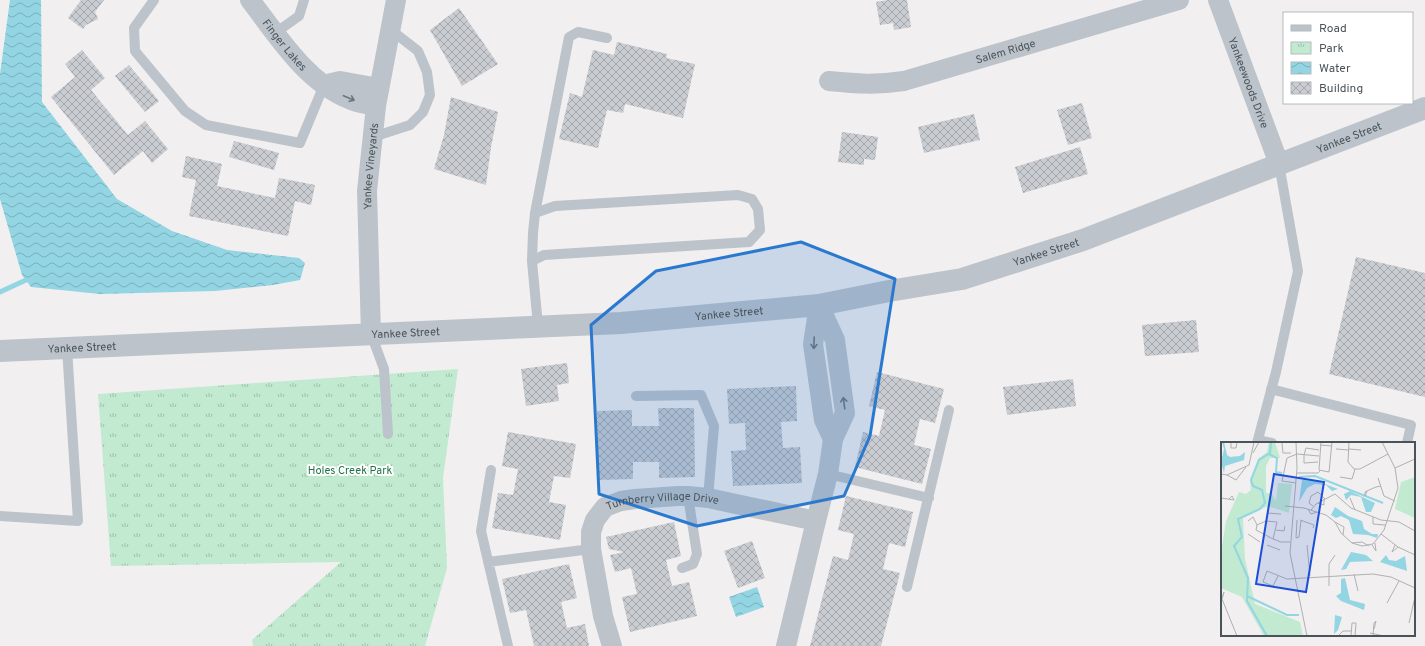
<svg xmlns="http://www.w3.org/2000/svg" width="1425" height="646" font-family="Overpass,sans-serif">
<style>
.park{fill:url(#park-tufts)}
.water{fill:url(#water-waves)}
.lines{fill:none;stroke-linecap:round;stroke-linejoin:round}
.stream{stroke:#93d5e3;stroke-width:5}
.building{fill:url(#building-cross-hatch)}
.service{stroke:#bcc3ca;stroke-width:10}
.minor{stroke:#bcc3ca;stroke-width:20}
.tertiary{stroke:#bcc3ca;stroke-width:22}
.oneway{stroke:#6c757c}
.marked{fill:#2b79cf;fill-opacity:0.2;stroke:#2b79cf;stroke-width:3;stroke-linejoin:round}
.labels{text-anchor:middle;stroke-width:4;stroke-linejoin:round;paint-order:stroke}
.street-label{font-size:11px;fill:#49535a;stroke:#fff}
.park-label{font-size:11px;fill:#207547;stroke:#fff}
.inset-river{fill:none;stroke:#93d5e3;stroke-width:2}
.inset-road{fill:none;stroke:#aeb1b3;stroke-width:1}
.view{fill:#1d4ed8;fill-opacity:0.15;stroke:#1d4ed8;stroke-width:2}
.inset-edge{fill:none;stroke:#49535a;stroke-width:2}
</style>
<defs>
<pattern id="park-tufts" width="24" height="20" patternUnits="userSpaceOnUse"><rect width="24" height="20" fill="#c1ead0"/><path d="M3 7l-1-3M5 7V3M7 7l1-3M15 17l-1-3M17 17v-4M19 17l1-3" fill="none" stroke="#9fc0ac"/></pattern>
<pattern id="water-waves" width="16" height="10" patternUnits="userSpaceOnUse"><rect width="16" height="10" fill="#93d5e3"/><path d="M0 5q4-4 8 0t8 0" fill="none" stroke="#7aafbb"/></pattern>
<pattern id="building-cross-hatch" width="8" height="8" patternUnits="userSpaceOnUse"><rect width="8" height="8" fill="#c9ccd1"/><path d="M0 0l8 8M0 8l8-8" fill="none" stroke="#a5a8ad"/></pattern>
</defs>
<rect width="100%" height="100%" fill="#f1efef"/>
<path class="park" d="M 458,369 L 443,478 L 447,568 L 425,646 L 253,646 L 252,640 L 341,562 L 111,566 L 98,394 Z"/>
<path class="water" d="M 10,0 L 41,0 L 42,102 L 117,199 L 172,231 L 227,250 L 299,258 L 305,263 L 300,280 L 273,285 L 215,291 L 100,294 L 31,287 L 22,275 L 0,199 L 0,74 Z
M 757,587 L 764,607 L 736,617 L 729,597 Z"/>
<g class="lines">
<path class="stream" d="M 0,292 L 26,280"/>
</g>
<path class="building" d="M 81,0 L 104,0 L 95,12 L 98,19 L 86,25 L 83,29 L 68,18 Z
M 888,0 L 907,0 L 911,27 L 894,30 L 893,23 L 880,25 L 876,2 Z
M 459,8 L 498,64 L 462,86 L 430,30 Z
M 617,42 L 667,54 L 666,58 L 695,64 L 683,118 L 625,104 L 623,113 L 607,110 L 598,148 L 559,139 L 570,93 L 582,97 L 593,50 L 614,55 Z
M 82,50 L 105,78 L 91,90 L 128,135 L 145,121 L 168,149 L 152,163 L 143,151 L 114,175 L 51,97 L 75,77 L 65,64 Z
M 129,65 L 159,101 L 145,112 L 115,76 Z
M 451,97 L 498,112 L 491,147 L 486,185 L 434,169 L 444,135 Z
M 1082,103 L 1092,138 L 1068,145 L 1057,110 Z
M 974,114 L 980,140 L 924,153 L 918,127 Z
M 842,132 L 878,137 L 875,160 L 864,159 L 864,165 L 838,162 Z
M 234,141 L 279,153 L 274,170 L 229,157 Z
M 1080,147 L 1088,174 L 1023,193 L 1015,167 Z
M 186,156 L 222,164 L 217,186 L 275,198 L 279,178 L 315,185 L 311,205 L 295,201 L 288,236 L 189,216 L 196,180 L 182,177 Z
M 1356,257 L 1425,273 L 1425,397 L 1329,374 Z
M 1196,320 L 1199,352 L 1145,356 L 1142,325 Z
M 567,363 L 569,383 L 557,385 L 559,401 L 526,406 L 521,369 Z
M 877,372 L 944,389 L 935,423 L 920,419 L 914,445 L 931,449 L 922,484 L 855,467 L 863,432 L 879,436 L 885,410 L 869,406 Z
M 1073,379 L 1076,406 L 1007,415 L 1003,387 Z
M 796,386 L 797,421 L 781,422 L 783,448 L 800,447 L 802,483 L 733,486 L 731,451 L 746,450 L 745,423 L 729,424 L 727,389 Z
M 658,408 L 694,408 L 695,477 L 659,478 L 659,462 L 633,462 L 633,479 L 598,480 L 597,411 L 632,410 L 632,426 L 659,426 Z
M 508,432 L 576,444 L 570,478 L 554,476 L 549,502 L 566,505 L 560,540 L 492,528 L 498,493 L 513,495 L 518,469 L 502,466 Z
M 846,496 L 913,512 L 905,547 L 889,543 L 883,569 L 900,573 L 881,646 L 810,646 L 833,556 L 848,560 L 854,534 L 838,530 Z
M 674,522 L 681,556 L 666,560 L 672,586 L 689,582 L 697,616 L 630,632 L 622,597 L 637,594 L 631,568 L 615,572 L 610,555 L 624,552 L 609,549 L 606,537 Z
M 752,541 L 765,578 L 738,588 L 724,551 Z
M 569,564 L 577,598 L 561,602 L 567,628 L 585,624 L 589,646 L 534,646 L 526,610 L 510,613 L 502,579 Z"/>
<g class="lines">
<path class="service" d="M 154,0 L 134,28 L 135,51 L 185,111 L 206,125 L 300,143 L 324,85
M 275,33 L 299,16 L 304,0
M 373,137 L 410,125 L 423,112 L 430,95 L 427,72 L 418,51 L 391,30
M 532,261 L 544,255 L 749,242 L 760,230 L 758,209 L 752,199 L 738,195 L 555,206 L 535,213
M 538,326 L 532,261 L 533,233 L 535,213 L 569,37 L 578,32 L 607,38
M 371,334 L 384,369 L 388,434
M 1271,389 L 1411,425 L 1407,443
M 636,396 L 701,395 L 714,426 L 708,498
M 1258,440 L 1272,443
M 1257,443 L 1276,372 L 1298,271 L 1279,164
M 491,470 L 481,531 L 508,646
M 828,474 L 929,498
M 0,516 L 78,521 L 67,348
M 488,562 L 591,549
M 682,568 L 693,564 L 697,554 L 688,496
M 907,587 L 949,410"/>
<g class="minor">
<path id="s1" d="M 250,0 C 277,35 306,82 349,99 C 357,103 367,104 376,106"/>
<path id="s2" d="M 1218,0 L 1279,164"/>
<path id="s3" d="M 829,81 C 858,84 876,85 904,81 L 1179,0"/>
<path d="M 324,85 L 340,81 L 379,88"/>
<path d="M 819,305 L 813,344 L 824,420 L 833,439"/>
<path id="s4" d="M 371,334 L 367,191 L 376,106 L 396,0"/>
<path d="M 816,521 L 828,474 L 833,439 L 845,413 L 835,340 L 819,305"/>
<path id="s5" d="M 612,646 L 603,616 L 591,549 L 591,532 L 595,520 L 605,507 L 621,501 L 635,499 L 678,496 L 688,496 L 708,498 L 816,521 L 786,646"/>
</g>
<path class="tertiary" id="s6" d="M 0,351 L 621,323 L 819,305 L 889,291 L 962,279 L 1083,240 L 1425,108"/>
</g>
<defs><path id="oneway-shaft" d="M-6 0H5M1.5-3L5.5 0L1.5 3" fill="none" stroke-width="1.6" stroke-linecap="round" stroke-linejoin="round"/></defs>
<g class="oneway">
<use href="#oneway-shaft" transform="translate(349 98) rotate(23)"/>
<use href="#oneway-shaft" transform="translate(814 343) rotate(92)"/>
<use href="#oneway-shaft" transform="translate(844 403) rotate(-98)"/>
</g>
<path class="marked" d="M 801,242 L 895,279 L 870,436 L 844,496 L 697,526 L 599,494 L 591,325 L 656,271 Z"/>
<g class="labels">
<g class="street-label">
<text dy="4" stroke="none"><textPath href="#s1" startOffset="57">Finger Lakes</textPath></text>
<text dy="4" stroke="none"><textPath href="#s3" startOffset="181">Salem Ridge</textPath></text>
<text dy="4" stroke="none"><textPath href="#s2" startOffset="88">Yankeewoods Drive</textPath></text>
<text dy="4" stroke="none"><textPath href="#s6" startOffset="1378">Yankee Street</textPath></text>
<text dy="4" stroke="none"><textPath href="#s4" startOffset="168">Yankee Vineyards</textPath></text>
<text dy="4" stroke="none"><textPath href="#s6" startOffset="1054">Yankee Street</textPath></text>
<text dy="4" stroke="none"><textPath href="#s6" startOffset="730">Yankee Street</textPath></text>
<text dy="4" stroke="none"><textPath href="#s6" startOffset="406">Yankee Street</textPath></text>
<text dy="4" stroke="none"><textPath href="#s6" startOffset="82">Yankee Street</textPath></text>
<text dy="4" stroke="none"><textPath href="#s5" startOffset="204">Turnberry Village Drive</textPath></text>
</g>
<g class="park-label">
<text x="350" y="474">Holes Creek Park</text>
</g>
</g>
<g transform="translate(1221 442)">
<rect width="194" height="194" fill="#f1efef"/>
<path d="M 48,0 L 54,0 L 59,16 L 49,16 L 45,24 L 45,51 L 50,51 L 55,59 L 57,41 L 71,42 L 68,71 L 47,64 L 22,76 L 24,117 L 34,162 L 79,180 L 82,194 L 43,194 L 21,155 L 0,146 L 0,111 L 5,79 L 18,50 L 25,52 L 30,48 L 29,39 L 37,17 L 46,10 ZM 194,35 L 194,76 L 174,67 L 180,40 Z" fill="#c1ead0"/>
<path d="M 1,0 L 3,0 L 6,13 L 9,15 L 19,14 L 24,10 L 23,18 L 4,24 L 3,31 L 0,20 L 3,7 ZM 81,38 L 96,39 L 117,47 L 111,49 L 105,43 L 94,42 L 86,46 L 78,60 ZM 129,49 L 154,61 L 150,70 L 145,70 L 140,55 L 130,53 L 125,58 L 123,52 ZM 114,65 L 127,74 L 141,79 L 143,87 L 151,92 L 157,92 L 156,96 L 147,93 L 132,92 L 128,78 L 120,74 L 115,76 L 110,73 ZM 130,110 L 145,113 L 152,119 L 129,120 L 125,127 L 120,128 ZM 165,113 L 168,118 L 175,119 L 184,114 L 186,129 L 159,120 ZM 124,136 L 129,158 L 144,162 L 143,168 L 120,159 L 115,154 L 120,151 L 120,137 ZM 114,173 L 121,175 L 117,188 L 113,192 Z" fill="#93d5e3"/>
<path class="inset-river" d="M 48,12 L 56,16 L 55,30 L 61,31M 78,35 L 94,34 L 162,61M 26,154 L 66,173 L 78,173M 46,194 L 26,159 L 27,136 L 13,104 L 21,95 L 17,77 L 39,67 L 44,61 L 41,48 L 32,44 L 30,38 L 38,18 L 49,11 L 50,0"/>
<path class="inset-road" d="M 10,0 L 10,6 L 15,6 L 16,0M 75,0 L 76,26 L 69,111 L 86,194M 100,0 L 98,28 L 108,30 L 111,0M 128,0 L 127,20 L 133,27 L 139,27 L 167,12M 61,1 L 62,11 L 70,11M 99,3 L 111,4M 115,7 L 128,8M 128,7 L 140,8M 32,11 L 38,0M 97,20 L 83,21 L 83,13 L 85,6 L 98,8M 174,26 L 194,17M 76,31 L 97,31 L 99,29M 0,32 L 6,33 L 28,23 L 33,0M 6,33 L 15,38 L 25,25M 119,35 L 131,37 L 134,27M 157,36 L 163,54 L 174,59M 75,41 L 61,39 L 66,16 L 76,12 L 98,14M 146,49 L 144,54 L 144,50 L 148,48 L 155,45 L 160,44M 0,56 L 13,58 L 11,54 L 8,57M 129,56 L 134,68M 97,61 L 103,63 L 103,57M 64,64 L 83,66 L 105,73 L 114,80 L 120,91 L 131,101 L 141,104 L 152,102 L 163,88 L 177,46 L 174,26 L 161,0M 92,64 L 88,61 L 90,54 L 97,50 L 104,57M 87,67 L 90,72 L 96,70M 90,68 L 95,62 L 114,52 L 130,66 L 160,78 L 178,80 L 194,89M 46,71 L 60,72M 152,75 L 152,82 L 164,83M 76,78 L 75,96 L 78,95 L 80,79M 79,78 L 93,83 L 92,86M 27,79 L 32,75 L 36,83M 45,79 L 56,80 L 52,97 L 35,88 L 36,83 ZM 114,80 L 123,85 L 122,93M 55,88 L 63,89 L 64,84M 27,92 L 39,100M 160,92 L 177,105 L 194,113M 52,97 L 60,100 L 69,100M 131,101 L 141,100 L 148,104M 46,103 L 59,108M 86,103 L 89,134M 151,103 L 155,109 L 154,101M 174,103 L 171,110 L 177,105M 133,132 L 137,149M 57,134 L 52,144 L 42,140 L 46,129 L 66,137 L 152,132 L 170,135 L 194,146M 108,144 L 108,122 L 114,113M 1,156 L 3,150 L 1,157 L 16,194M 166,161 L 178,139M 188,181 L 194,155M 149,191 L 163,194M 117,194 L 122,189 L 130,189M 130,194 L 131,181 L 135,181 L 134,194M 152,194 L 153,181 L 155,179 L 153,187"/>
<path class="view" d="M 53,32 L 103,40 L 85,150 L 35,142 Z"/>
<rect width="194" height="194" class="inset-edge"/>
</g>
<rect x="1283" y="12" width="130" height="92" fill="#ffffff" stroke="#b6babd"/>
<rect x="1291" y="25" width="20" height="6" fill="#bcc3ca" stroke="#b6babd"/>
<text x="1319" y="32" font-size="12" fill="#49535a">Road</text>
<rect x="1291" y="42" width="20" height="12" fill="url(#park-tufts)" stroke="#b6babd"/>
<text x="1319" y="52" font-size="12" fill="#49535a">Park</text>
<rect x="1291" y="62" width="20" height="12" fill="url(#water-waves)" stroke="#b6babd"/>
<text x="1319" y="72" font-size="12" fill="#49535a">Water</text>
<rect x="1291" y="82" width="20" height="12" fill="url(#building-cross-hatch)" stroke="#b6babd"/>
<text x="1319" y="92" font-size="12" fill="#49535a">Building</text>
</svg>
